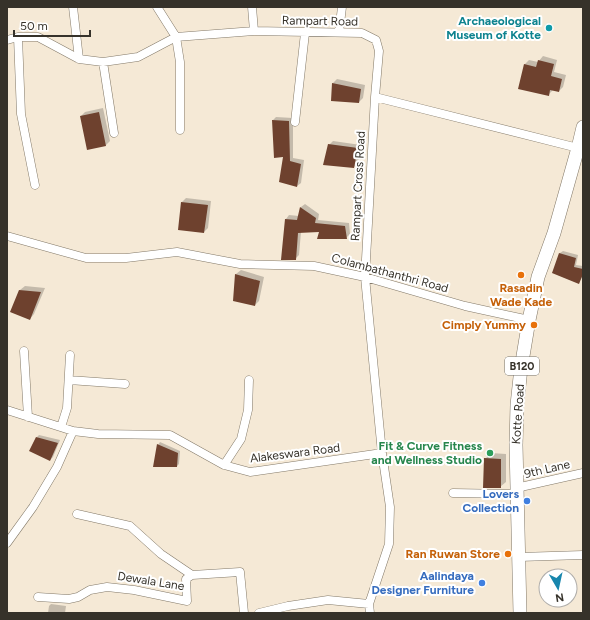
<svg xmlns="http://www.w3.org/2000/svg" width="590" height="620" font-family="Figtree,sans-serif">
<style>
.shadow{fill:#0003}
.building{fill:#6e412e}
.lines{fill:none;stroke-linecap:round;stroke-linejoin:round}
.minor-casing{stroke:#837968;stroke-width:9}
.primary-casing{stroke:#837968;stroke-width:14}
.minor{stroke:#fff;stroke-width:8}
.primary{stroke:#fff;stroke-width:13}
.culture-dot{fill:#0f9aa8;stroke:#fff;stroke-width:1.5}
.food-dot{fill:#e8710a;stroke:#fff;stroke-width:1.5}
.leisure-dot{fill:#2e9e5b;stroke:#fff;stroke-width:1.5}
.shop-dot{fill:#3f7fe0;stroke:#fff;stroke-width:1.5}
.labels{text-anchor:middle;stroke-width:4;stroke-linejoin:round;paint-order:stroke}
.shield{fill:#fff;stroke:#72706a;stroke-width:1}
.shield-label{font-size:11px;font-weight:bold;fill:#36322a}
.street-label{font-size:12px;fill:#36322a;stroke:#fff}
.culture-label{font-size:12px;font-weight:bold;fill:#0d838f;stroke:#fff;text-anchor:end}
.food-label{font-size:12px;font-weight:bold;fill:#c56008;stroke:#fff;text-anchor:end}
.leisure-label{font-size:12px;font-weight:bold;fill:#27864d;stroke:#fff;text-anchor:end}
.shop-label{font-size:12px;font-weight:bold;fill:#366cbe;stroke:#fff;text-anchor:end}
</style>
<rect width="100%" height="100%" fill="#f5e9d6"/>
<path class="shadow" d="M 543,56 L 557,60 L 554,72 L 566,75 L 563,87 L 559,91 L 553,90 L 548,95 L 519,88 L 525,64 L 529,60 L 538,62 Z
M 337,79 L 365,85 L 363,98 L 359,102 L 332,100 L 333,83 Z
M 103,108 L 110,141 L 105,146 L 81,116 L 85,112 Z
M 276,117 L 293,118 L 293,158 L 304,160 L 301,183 L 297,186 L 284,156 L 273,120 Z
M 333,141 L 361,145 L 358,163 L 354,167 L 329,145 Z
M 186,198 L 211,201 L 208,228 L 204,232 L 182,202 Z
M 305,204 L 319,214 L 318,220 L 349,223 L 350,234 L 346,238 L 320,231 L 301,232 L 299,255 L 295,259 L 286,219 L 289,215 L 299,216 L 301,207 Z
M 563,251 L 578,255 L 576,265 L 583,266 L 583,276 L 578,283 L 553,273 L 560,253 Z
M 241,270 L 264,277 L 259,301 L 255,305 L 234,300 L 236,274 Z
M 25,286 L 45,288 L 34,314 L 30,319 L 20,290 Z
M 39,435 L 60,440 L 53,457 L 50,460 L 37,437 Z
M 160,442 L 180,451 L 179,464 L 177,466 L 158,445 Z
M 491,453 L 506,454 L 506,482 L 500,487 L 485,459 Z
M 51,604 L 66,606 L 65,613 L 48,613 L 49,606 Z"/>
<path class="building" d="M 538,60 L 554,64 L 551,76 L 562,79 L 559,92 L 550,90 L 549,96 L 518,89 L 524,64 L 536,67 Z
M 332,83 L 361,89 L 359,103 L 331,101 Z
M 99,112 L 106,146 L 87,150 L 80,116 Z
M 272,120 L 289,121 L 290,161 L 301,164 L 297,187 L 279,182 L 283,157 L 274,158 Z
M 328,144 L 358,148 L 354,168 L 323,165 Z
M 181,202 L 208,205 L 204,233 L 178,230 Z
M 300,207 L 316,218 L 315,223 L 345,226 L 347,239 L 317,239 L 319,232 L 298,233 L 296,260 L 281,260 L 285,219 L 297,220 Z
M 559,253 L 576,258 L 574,267 L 583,269 L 583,274 L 579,284 L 552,273 Z
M 235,274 L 260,281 L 255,306 L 233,301 Z
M 19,290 L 41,292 L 30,320 L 10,312 Z
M 36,437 L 58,443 L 50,461 L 29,451 Z
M 157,444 L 178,453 L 177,467 L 153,467 Z
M 484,458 L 501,459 L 501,488 L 483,488 Z"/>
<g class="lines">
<defs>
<path id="minor" d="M 73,7 L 79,59
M 157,7 L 176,37 L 180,62 L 180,130
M 252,7 L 254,31
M 339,32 L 342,7
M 18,37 L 21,114 L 35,185
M 7,40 L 18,37 L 38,37 L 79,59 L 103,62 L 138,57 L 176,37 L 254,31 L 362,33 L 376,40 L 379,51 L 375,97 L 578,148
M 103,62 L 114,133
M 295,122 L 305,33
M 7,236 L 86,258 L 126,258 L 177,252 L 240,264 L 314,266 L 365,277 L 465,306 L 529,320
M 24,351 L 28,417
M 69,380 L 125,384
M 7,410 L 73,431 L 98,434 L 170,435 L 224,465 L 250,472 L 382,453
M 61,427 L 67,408 L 70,355
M 224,465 L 241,439 L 248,410 L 249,380
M 516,488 L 583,473
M 453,493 L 516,494
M 77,514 L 130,526 L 161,554 L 192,575 L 240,572 L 244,613
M 7,543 L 33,507 L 57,467 L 73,431
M 519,557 L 583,555
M 38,597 L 69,599 L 78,597 L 90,590 L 107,587 L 134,590 L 187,601 L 186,579 L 192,575
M 259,613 L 288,606 L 328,600 L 369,604
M 370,613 L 369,604 L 389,544 L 390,507 L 382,453 L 365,277 L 375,97"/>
<path id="primary" d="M 520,613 L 516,445 L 517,405 L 521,368 L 529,320 L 538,277 L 554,233 L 578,148 L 583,127"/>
</defs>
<use href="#minor" class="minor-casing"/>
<use href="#primary" class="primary-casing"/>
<use href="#minor" class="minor"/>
<use href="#primary" class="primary"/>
</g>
<circle class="culture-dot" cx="549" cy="28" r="4"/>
<g class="food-dot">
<circle cx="521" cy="275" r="4"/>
<circle cx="534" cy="325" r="4"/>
<circle cx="508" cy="554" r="4"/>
</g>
<circle class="leisure-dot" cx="490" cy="453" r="4"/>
<g class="shop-dot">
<circle cx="527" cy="501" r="4"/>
<circle cx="482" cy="583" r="4"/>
</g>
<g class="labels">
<rect class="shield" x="505" y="357" width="34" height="18" rx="3"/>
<g class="shield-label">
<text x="522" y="370">B120</text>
</g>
<g class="street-label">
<text transform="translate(320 21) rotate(1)" y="4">Rampart Road</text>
<text transform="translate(358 186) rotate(-87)" y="4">Rampart Cross Road</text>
<text transform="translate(390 273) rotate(15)" y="4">Colambathanthri Road</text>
<text transform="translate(518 414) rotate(-86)" y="4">Kotte Road</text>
<text transform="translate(295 453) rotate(-7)" y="4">Alakeswara Road</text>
<text transform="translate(547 469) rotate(-13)" y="4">9th Lane</text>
<text transform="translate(151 581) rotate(9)" y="4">Dewala Lane</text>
</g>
<g class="culture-label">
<text x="541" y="25">Archaeological<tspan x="541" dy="14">Museum of Kotte</tspan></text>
</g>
<g class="food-label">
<text x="521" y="292" text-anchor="middle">Rasadin<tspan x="521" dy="14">Wade Kade</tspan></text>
<text x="526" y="329">Cimply Yummy</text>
<text x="500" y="558">Ran Ruwan Store</text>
</g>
<g class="leisure-label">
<text x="482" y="450">Fit &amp; Curve Fitness<tspan x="482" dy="14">and Wellness Studio</tspan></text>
</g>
<g class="shop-label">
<text x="519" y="498">Lovers<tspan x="519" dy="14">Collection</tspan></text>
<text x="474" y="580">Aalindaya<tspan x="474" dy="14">Designer Furniture</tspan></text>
</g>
</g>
<rect width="590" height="620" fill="none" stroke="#36322a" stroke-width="16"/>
<g transform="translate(558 588) rotate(171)"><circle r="19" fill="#ffffff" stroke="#afadaa"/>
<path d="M0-3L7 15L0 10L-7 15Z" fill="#1786ad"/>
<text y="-6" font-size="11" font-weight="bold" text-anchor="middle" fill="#36322a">N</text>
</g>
<path d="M14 30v6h76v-6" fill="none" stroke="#36322a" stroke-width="2"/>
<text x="20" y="30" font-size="12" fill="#36322a" stroke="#ffffff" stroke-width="3" paint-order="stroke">50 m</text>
</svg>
